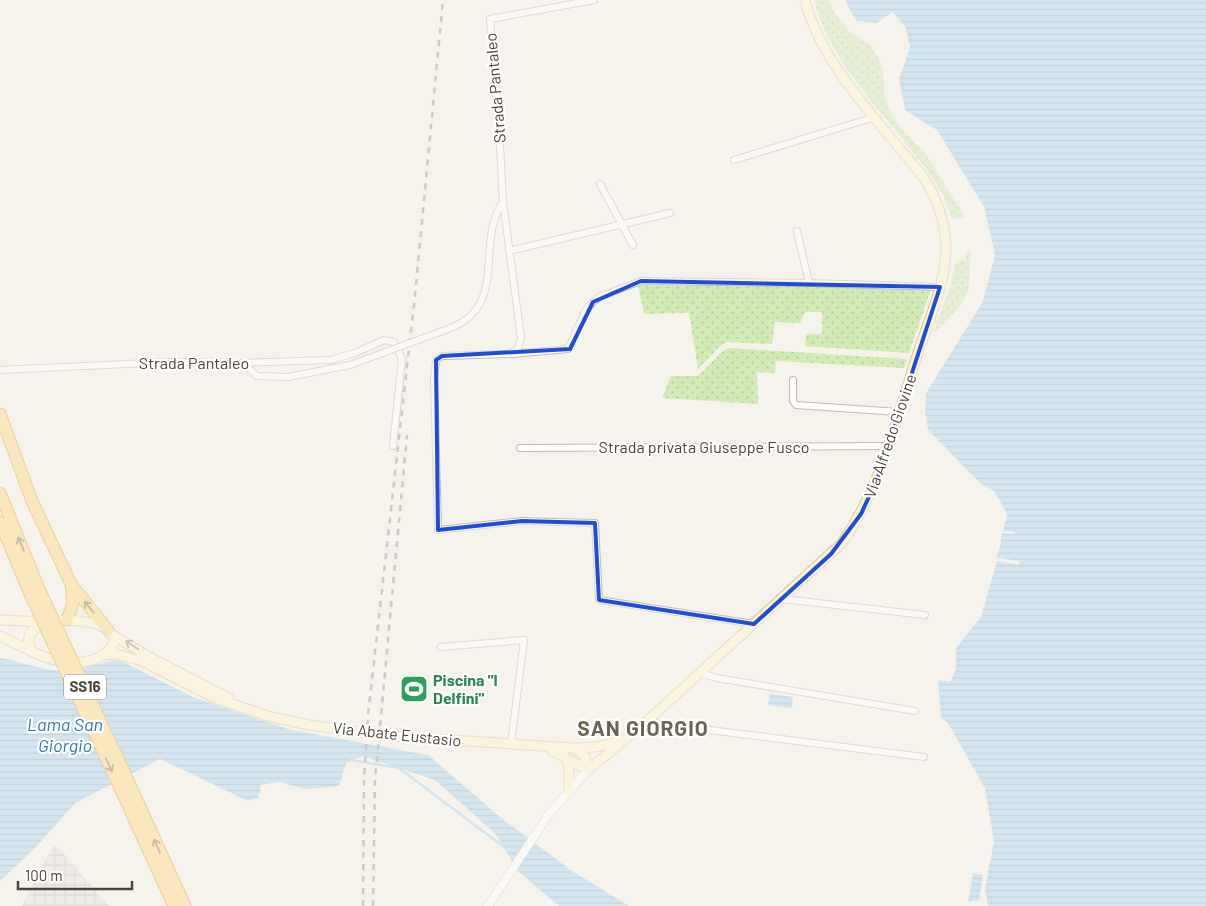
<svg xmlns="http://www.w3.org/2000/svg" width="1206" height="906" font-family="Barlow,sans-serif">
<style>
.industrial{fill:url(#industrial-grid)}
.grass{fill:url(#grass-dots)}
.water{fill:url(#water-rules)}
.pier{fill:#f6f3ec}
.lines{fill:none;stroke-linecap:round;stroke-linejoin:round}
.stream{stroke:#a9d4f2;stroke-width:2.5}
.minor-casing{stroke:#c2bbae;stroke-width:8}
.tertiary-casing{stroke:#c2bbae;stroke-width:9}
.secondary-casing{stroke:#d6c79b;stroke-width:11}
.trunk-casing{stroke:#e0a43c;stroke-width:13}
.minor{stroke:#fff;stroke-width:6}
.tertiary{stroke:#fff;stroke-width:8}
.secondary{stroke:#fff3cd;stroke-width:9}
.trunk{stroke:#ffd985;stroke-width:11}
.rail{stroke:#9a9a9a;stroke-width:2.5;stroke-dasharray:6 6;stroke-linecap:butt}
.minor-bridge-casing{stroke:#c2bbae;stroke-width:8;stroke-linecap:butt}
.trunk-bridge-casing{stroke:#e0a43c;stroke-width:13;stroke-linecap:butt}
.minor-bridge{stroke:#fff;stroke-width:6}
.trunk-bridge{stroke:#ffd985;stroke-width:11}
.oneway{stroke:#938057}
.oneway2{stroke:#9c937c}
.marked{fill:none;stroke:#1d4ed8;stroke-width:4;stroke-linejoin:round}
.labels{text-anchor:middle;stroke-width:4.5;stroke-linejoin:round;paint-order:stroke}
.shield{fill:#fff;stroke:#817c74;stroke-width:1}
.shield-label{font-size:15px;font-weight:bold;fill:#4b4439}
.street-label{font-size:16px;fill:#4b4439;stroke:#fff}
.leisure-label{font-size:16px;font-weight:bold;fill:#27864d;stroke:#fff;text-anchor:start}
.water-label{font-size:18px;font-style:italic;fill:#2e7ab2;stroke:#fff}
.district-label{font-size:21px;font-weight:bold;letter-spacing:1px;fill:#6e6250;stroke:#fff}
</style>
<defs>
<pattern id="industrial-grid" width="8" height="8" patternUnits="userSpaceOnUse" patternTransform="scale(1.25)"><rect width="8" height="8" fill="#e6e2dd"/><path d="M0 4h8M4 0v8" fill="none" stroke="#c7c3be"/></pattern>
<pattern id="grass-dots" width="8" height="8" patternUnits="userSpaceOnUse" patternTransform="scale(1.25)"><rect width="8" height="8" fill="#d2eab5"/><path d="M2 2h.1M6 6h.1" fill="none" stroke="#b6ca9c" stroke-width="1.8" stroke-linecap="round"/></pattern>
<pattern id="water-rules" width="6" height="5" patternUnits="userSpaceOnUse" patternTransform="scale(1.25)"><rect width="6" height="5" fill="#a9d4f2"/><path d="M0 2.5h6" fill="none" stroke="#8caec5"/></pattern>
</defs>
<rect width="100%" height="100%" fill="#f6f3ec"/>
<path class="industrial" d="M 57,846 L 109,906 L 22,906 L 52,848 Z"/>
<path class="grass" d="M 814,0 L 829,0 L 838,18 L 851,33 L 872,46 L 883,68 L 884,96 L 891,113 L 899,125 L 927,156 L 965,217 L 952,219 C 945,190 927,170 909,147 C 874,103 828,56 814,0 Z
M 971,250 L 969,288 L 962,303 L 936,332 L 933,331 L 949,291 L 956,261 L 966,260 L 966,251 Z
M 687,283 L 931,289 L 909,353 L 805,346 L 806,334 L 822,334 L 822,312 L 805,312 L 800,323 L 775,322 L 772,344 L 727,342 L 721,345 L 698,369 L 689,313 L 644,314 L 638,285 L 686,286 Z
M 729,348 L 905,359 L 907,360 L 904,368 L 776,361 L 775,373 L 757,372 L 758,404 L 662,398 L 671,376 L 698,376 L 723,351 Z"/>
<path class="water" d="M 845,0 L 1206,0 L 1206,906 L 988,906 L 985,888 L 994,842 L 985,788 L 948,723 L 941,717 L 938,680 L 950,682 L 956,669 L 956,648 L 981,617 L 997,561 L 1019,565 L 1020,561 L 997,558 L 1002,533 L 1015,534 L 1003,531 L 1007,514 L 994,491 L 980,483 L 928,430 L 925,413 L 926,393 L 982,303 L 995,255 L 984,207 L 937,130 L 905,111 L 899,79 L 910,47 L 905,27 L 892,12 L 877,23 L 856,21 Z
M 0,658 C 19,661 39,669 58,671 C 79,672 98,662 119,660 L 195,698 L 291,730 L 428,755 L 501,818 L 572,871 L 629,906 L 559,906 L 518,871 L 495,833 L 435,780 L 363,756 L 346,763 L 339,786 L 305,789 L 280,782 L 260,785 L 261,793 L 259,793 L 258,798 L 248,801 L 160,759 L 75,803 L 33,850 L 0,881 Z
M 770,694 L 793,697 L 792,708 L 768,705 Z
M 973,873 L 983,875 L 979,900 L 968,902 Z"/>
<path class="pier" d="M 843,0 L 845,0 L 856,21 L 877,23 L 893,12 L 905,27 L 910,47 L 899,79 L 905,110 L 937,130 L 984,207 L 995,255 L 982,303 L 926,393 L 925,413 L 928,430 L 980,483 L 994,491 L 1007,514 L 1003,531 L 1015,532 L 1015,534 L 1002,533 L 1000,548 L 997,547 L 1004,515 L 992,492 L 978,485 L 926,432 L 923,413 L 924,392 L 980,302 L 993,255 L 981,208 L 935,132 L 903,112 L 897,79 L 907,47 L 902,28 L 892,15 L 877,25 L 855,23 L 843,4 Z"/>
<g class="lines">
<path class="stream" d="M 351,760 L 399,768 L 504,847"/>
<defs>
<path id="minor" d="M 594,0 L 490,19 L 500,145 L 503,202 L 521,338 L 518,349 L 508,354 L 442,356 L 436,360 L 434,378 L 438,530 L 522,521 L 595,523 L 599,600 L 754,624
M 734,160 L 875,117
M 600,184 L 633,245
M 797,231 L 809,283 L 940,287
M 509,251 L 670,213
M 448,329 C 510,307 474,244 503,202
M 512,354 L 568,349 L 586,310 L 593,302 L 601,296 L 641,281 L 809,283
M 243,363 L 257,376 L 288,377 L 350,365
M 0,370 L 169,362 L 243,363 L 330,360 L 355,353 L 384,340 L 394,342 L 402,359 L 393,446
M 793,380 L 793,401 L 796,405 L 899,412
M 520,448 L 888,446
M 782,599 L 925,615
M 441,647 L 524,640 L 511,744
M 699,673 L 717,678 L 915,711
M 646,722 L 924,757"/>
<path id="tertiary" d="M 488,906 L 549,814 L 588,770"/>
<path id="secondary" d="M 0,620 L 46,622
M 67,620 C 78,621 91,621 101,626 C 131,640 102,660 83,662 C 64,664 47,659 31,651 C 20,626 49,622 67,620 Z
M 111,634 L 151,658 L 229,698
M 0,636 L 31,651
M 105,655 L 115,654 L 142,661 L 215,698 L 271,717 L 309,725 L 390,736 L 574,748 L 585,756 L 588,770
M 576,748 L 596,747 L 624,740
M 551,750 L 588,770
M 564,756 L 569,766 L 569,790
M 588,770 L 646,722 L 842,543 C 881,487 896,420 917,356 C 928,321 946,284 946,246 C 945,221 937,199 924,178 C 883,126 820,64 805,0"/>
<path id="trunk" d="M 0,414 L 32,501 L 71,584 L 108,630
M 0,493 L 39,589
M 0,522 L 30,594
M 67,620 L 73,603 L 71,584
M 130,785 L 185,906
M 121,790 L 174,906"/>
</defs>
<use href="#minor" class="minor-casing"/>
<use href="#tertiary" class="tertiary-casing"/>
<use href="#secondary" class="secondary-casing"/>
<use href="#trunk" class="trunk-casing"/>
<use href="#minor" class="minor"/>
<use href="#tertiary" class="tertiary"/>
<use href="#secondary" class="secondary"/>
<use href="#trunk" class="trunk"/>
<path class="rail" d="M 363,906 L 364,779 L 368,715 L 415,295 L 443,0
M 373,906 L 375,780 L 407,435"/>
<defs>
<path id="minor-bridge" d="M 350,365 L 448,329"/>
<path id="trunk-bridge" d="M 39,589 L 130,785
M 30,594 L 121,790"/>
</defs>
<use href="#minor-bridge" class="minor-bridge-casing"/>
<use href="#trunk-bridge" class="trunk-bridge-casing"/>
<use href="#minor-bridge" class="minor-bridge"/>
<use href="#trunk-bridge" class="trunk-bridge"/>
</g>
<defs><path id="oneway-shaft" d="M-6 0H5M1.5-3L5.5 0L1.5 3" fill="none" stroke-width="1.6" stroke-linecap="round" stroke-linejoin="round" transform="scale(1.25)"/></defs>
<g class="oneway">
<use href="#oneway-shaft" transform="translate(21 544) rotate(-113)"/>
<use href="#oneway-shaft" transform="translate(89 607) rotate(-130)"/>
<use href="#oneway-shaft" transform="translate(109 765) rotate(65)"/>
<use href="#oneway-shaft" transform="translate(157 846) rotate(-114)"/>
</g>
<use class="oneway2" href="#oneway-shaft" transform="translate(132 645) rotate(-146)"/>
<path d="M0 0H1206V906H0ZM 641,281 L 940,287 L 878,477 L 861,514 L 831,554 L 754,624 L 599,600 L 595,523 L 522,521 L 438,530 L 436,360 L 442,356 L 570,349 L 593,302 Z" fill="#f6f3ec" fill-opacity=".55" fill-rule="evenodd"/>
<path class="marked" d="M 641,281 L 940,287 L 878,477 L 861,514 L 831,554 L 754,624 L 599,600 L 595,523 L 522,521 L 438,530 L 436,360 L 442,356 L 570,349 L 593,302 Z"/>
<defs>
<symbol id="stadium-square" viewBox="-11 -11 22 22"><rect x="-9" y="-9" width="18" height="18" rx="4" fill="#2e9e5b" stroke="#fff"/><path d="M0-5a6.5 5 0 1 0 0 10a6.5 5 0 1 0 0-10ZM-3.5-1.8h7v3.6h-7Z" fill="#fff"/></symbol>
</defs>
<g fill-rule="evenodd">
<use href="#stadium-square" x="398" y="673" width="32" height="32"/>
</g>
<g class="labels">
<rect class="shield" x="64" y="674.5" width="42" height="25" rx="4"/>
<g class="shield-label">
<text x="85" y="692">SS16</text>
</g>
<g class="street-label">
<text transform="translate(495 88) rotate(-95)" y="6">Strada Pantaleo</text>
<text x="194" y="369">Strada Pantaleo</text>
<text transform="translate(890 436) rotate(-71)" y="6">Via Alfredo Giovine</text>
<text x="704" y="453">Strada privata Giuseppe Fusco</text>
<text transform="translate(397 734) rotate(6)" y="6">Via Abate Eustasio</text>
</g>
<g class="leisure-label">
<text x="433" y="686">Piscina "I<tspan x="433" dy="18">Delfini"</tspan></text>
</g>
<g class="water-label">
<text x="65" y="731">Lama San<tspan x="65" dy="21">Giorgio</tspan></text>
</g>
<g class="district-label">
<text x="643" y="736">SAN GIORGIO</text>
</g>
</g>
<path d="M18 881v8h114v-8" fill="none" stroke="#4b4439" stroke-width="2.5"/>
<text x="25" y="881" font-size="15" fill="#4b4439" stroke="#ffffff" stroke-width="4" paint-order="stroke">100 m</text>
</svg>
